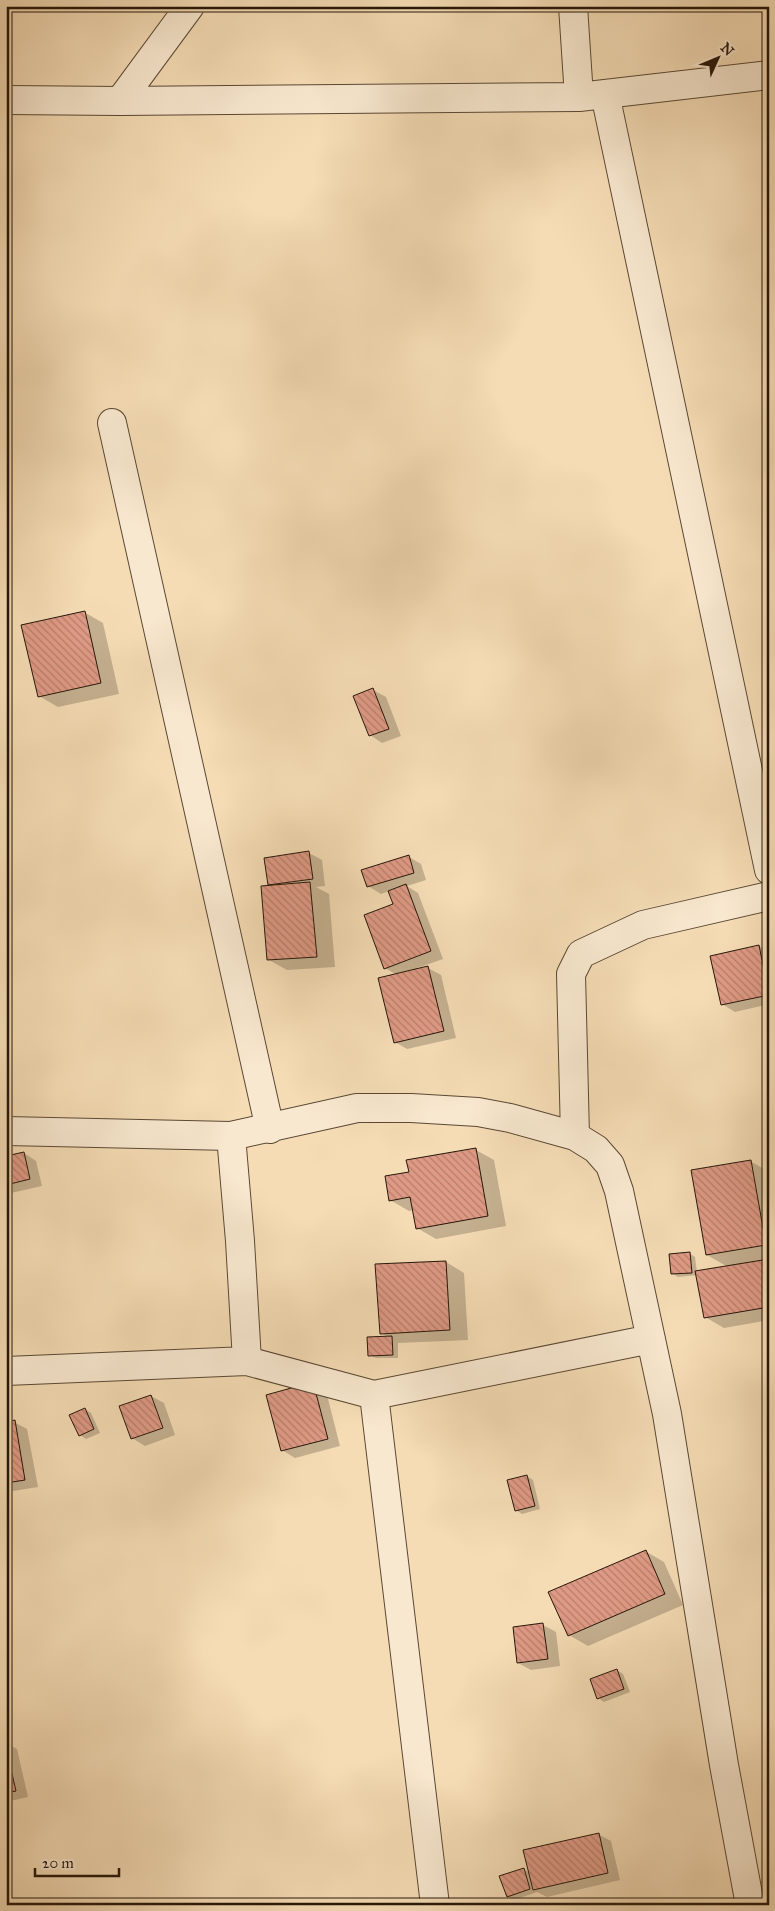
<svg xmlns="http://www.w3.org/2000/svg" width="775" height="1911" font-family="'IM FELL Great Primer',serif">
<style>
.shadow{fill:#0003}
.building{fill:url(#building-back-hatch);stroke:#261609}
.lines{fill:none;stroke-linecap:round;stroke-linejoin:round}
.street-casing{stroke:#5a4834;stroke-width:30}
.street{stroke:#f8e8cf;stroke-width:28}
</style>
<defs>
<pattern id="building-back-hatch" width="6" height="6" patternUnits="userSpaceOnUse" patternTransform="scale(1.25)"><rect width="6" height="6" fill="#df9a85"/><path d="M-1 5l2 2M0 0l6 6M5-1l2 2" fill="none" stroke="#b57d6b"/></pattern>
</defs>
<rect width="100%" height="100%" fill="#f5dcb5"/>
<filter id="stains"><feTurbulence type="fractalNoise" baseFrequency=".004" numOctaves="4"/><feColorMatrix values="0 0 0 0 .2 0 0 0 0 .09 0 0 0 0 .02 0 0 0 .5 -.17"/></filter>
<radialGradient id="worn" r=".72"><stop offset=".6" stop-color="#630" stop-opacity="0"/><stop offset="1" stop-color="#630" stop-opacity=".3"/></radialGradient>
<path class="shadow" d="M 84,612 L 103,623 L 119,694 L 58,707 L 39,696 Z
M 373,690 L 386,697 L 401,736 L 382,743 L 370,735 Z
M 309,853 L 322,860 L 325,886 L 316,887 L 329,894 L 335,967 L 287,970 L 269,960 L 273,886 L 269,884 Z
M 409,857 L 421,864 L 426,880 L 407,886 L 418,893 L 443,959 L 417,968 L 428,968 L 441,975 L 456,1038 L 407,1049 L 395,1042 L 397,975 L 385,968 L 394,905 L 389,891 L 381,894 L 368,886 Z
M 759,946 L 769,951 L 769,1004 L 735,1012 L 722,1004 L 711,957 Z
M 476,1150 L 494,1160 L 506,1226 L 436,1239 L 417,1228 L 414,1210 L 409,1211 L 390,1200 L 410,1173 Z
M 24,1153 L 36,1161 L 42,1186 L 11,1193 L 6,1190 L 6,1157 Z
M 750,1161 L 769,1172 L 769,1320 L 724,1328 L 705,1317 L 698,1275 L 678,1277 L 672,1273 L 689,1253 L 695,1257 L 697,1272 L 728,1267 L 707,1255 Z
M 446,1262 L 464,1273 L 468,1340 L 398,1343 L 398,1358 L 376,1358 L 369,1355 L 388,1337 L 381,1333 Z
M 326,1391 L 340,1446 L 295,1458 L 282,1450 L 268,1395 Z
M 151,1396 L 164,1403 L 175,1435 L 145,1446 L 132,1438 Z
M 85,1409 L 91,1413 L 100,1433 L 86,1439 L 80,1435 Z
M 14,1422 L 27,1429 L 38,1487 L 13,1491 L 6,1487 L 6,1423 Z
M 527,1476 L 533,1480 L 540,1509 L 522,1514 L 516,1510 Z
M 645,1551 L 664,1562 L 683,1605 L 588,1646 L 569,1635 Z
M 543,1625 L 556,1632 L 560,1666 L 531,1670 L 518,1663 Z
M 617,1670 L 623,1674 L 630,1692 L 604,1702 L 598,1698 Z
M 6,1743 L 17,1749 L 28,1797 L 6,1802 Z
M 598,1834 L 611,1841 L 620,1880 L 547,1897 L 537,1892 L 514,1900 L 508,1896 L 524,1869 L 530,1873 Z"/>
<path class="building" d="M 85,611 L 101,683 L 38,697 L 21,625 Z
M 373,688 L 389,729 L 369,736 L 353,696 Z
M 309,851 L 313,879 L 268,885 L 264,858 Z
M 409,855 L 414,873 L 367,887 L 361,870 Z
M 310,882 L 317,957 L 267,960 L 261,886 Z
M 406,884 L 431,951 L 384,969 L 364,915 L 393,904 L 388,891 Z
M 759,945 L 769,995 L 721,1005 L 710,956 Z
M 428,966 L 444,1031 L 394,1043 L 378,978 Z
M 476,1148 L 488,1216 L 416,1229 L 410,1197 L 389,1201 L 385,1176 L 409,1172 L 406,1160 Z
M 24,1152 L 30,1179 L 6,1185 L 6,1156 Z
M 751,1160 L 766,1245 L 706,1255 L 691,1170 Z
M 690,1252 L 692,1273 L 671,1274 L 669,1254 Z
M 769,1259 L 769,1307 L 704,1318 L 695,1271 Z
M 446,1261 L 450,1330 L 380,1334 L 375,1264 Z
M 392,1336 L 393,1355 L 368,1356 L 367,1337 Z
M 313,1382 L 328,1439 L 281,1451 L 266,1395 Z
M 151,1395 L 163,1428 L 131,1439 L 119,1406 Z
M 85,1408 L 94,1429 L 79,1436 L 69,1415 Z
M 15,1420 L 25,1480 L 6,1483 L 6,1422 Z
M 527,1475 L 535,1506 L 515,1511 L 507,1480 Z
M 646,1550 L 665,1594 L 568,1636 L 548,1592 Z
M 543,1623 L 548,1659 L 517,1663 L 513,1627 Z
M 617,1669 L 624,1689 L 597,1699 L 590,1679 Z
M 6,1748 L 16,1791 L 6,1793 Z
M 599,1833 L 608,1873 L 533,1890 L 523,1850 Z
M 524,1868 L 530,1889 L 507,1897 L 499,1876 Z"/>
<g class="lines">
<defs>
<path id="street" d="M 573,6 L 579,97
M 605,94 L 769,870
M 6,100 L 120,101 L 579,97 L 769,75
M 120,101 L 190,6
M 112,423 L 270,1129
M 6,1131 L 231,1136 L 357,1108 L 411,1108 L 478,1112 L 510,1118 L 575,1136 L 596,1149 L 610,1165 L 619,1191 L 667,1414 L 724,1765 L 750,1905
M 231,1136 L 240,1241 L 247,1361
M 575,1136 L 571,974 L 581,954 L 643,925 L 769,896
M 6,1371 L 247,1361 L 374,1395 L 651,1339
M 374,1395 L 435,1905"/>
</defs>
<use href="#street" class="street-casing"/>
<use href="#street" class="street"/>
</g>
<rect width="775" height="1911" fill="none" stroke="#f5dcb5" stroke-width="25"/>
<rect x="8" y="8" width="760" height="1896" fill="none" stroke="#261609" stroke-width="2.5"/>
<rect x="12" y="12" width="750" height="1886" fill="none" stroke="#261609"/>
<g transform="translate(718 58) rotate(46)" stroke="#f8e8cf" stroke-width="4" paint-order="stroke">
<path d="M0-4L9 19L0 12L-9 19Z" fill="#261609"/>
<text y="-8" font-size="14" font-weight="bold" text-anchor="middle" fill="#261609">N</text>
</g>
<path d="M35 1868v8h84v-8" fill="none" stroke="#261609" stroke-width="2.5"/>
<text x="42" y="1868" font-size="15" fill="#261609" stroke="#f8e8cf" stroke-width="4" paint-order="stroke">20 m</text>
<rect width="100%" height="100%" filter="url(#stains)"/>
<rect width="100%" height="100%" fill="url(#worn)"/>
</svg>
